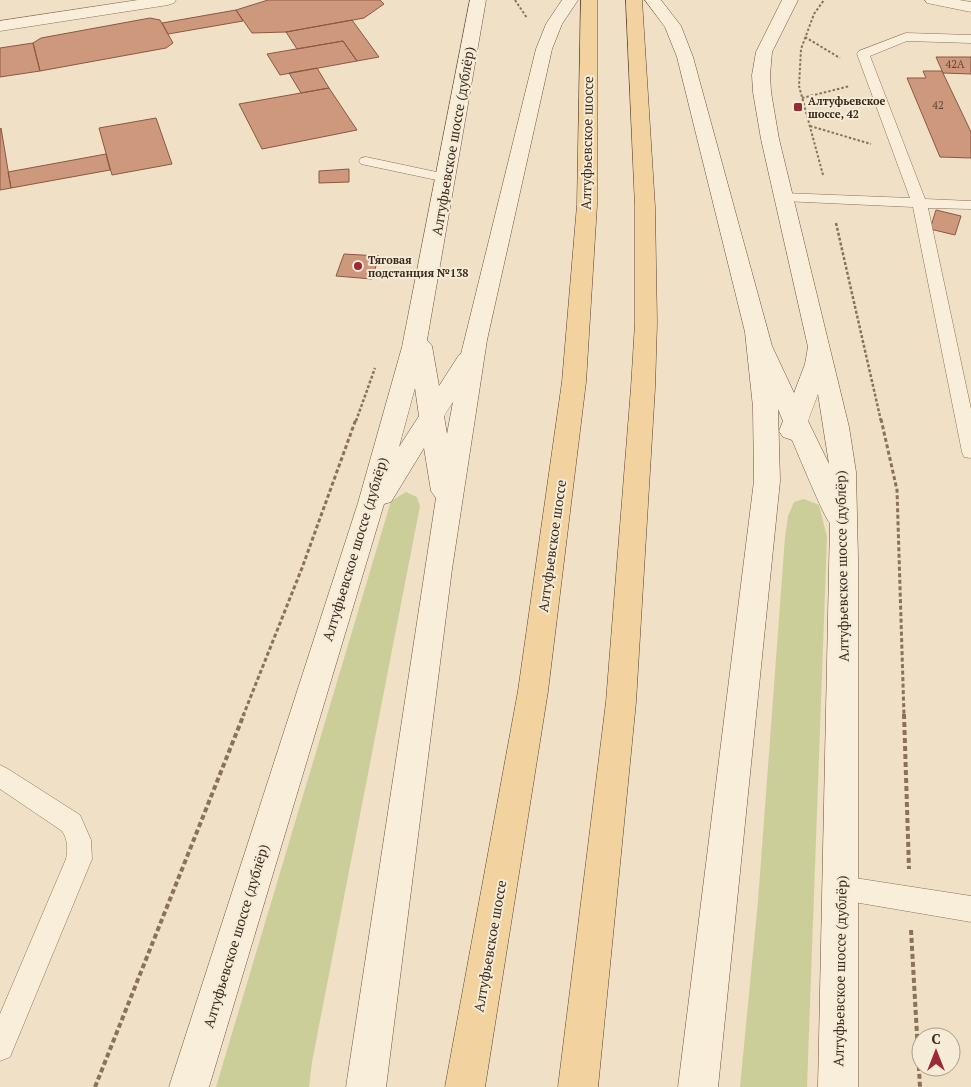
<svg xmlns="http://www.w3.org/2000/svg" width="971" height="1087" font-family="'PT Serif',serif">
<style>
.green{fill:#ccce9a}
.building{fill:#ce987c;stroke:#8b5841}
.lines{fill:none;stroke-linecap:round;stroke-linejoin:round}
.service-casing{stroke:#8b715b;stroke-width:1}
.minor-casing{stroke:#8b715b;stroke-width:1}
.tertiary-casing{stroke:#8b715b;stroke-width:1}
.secondary-casing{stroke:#6d523f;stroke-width:1}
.primary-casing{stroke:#594030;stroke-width:1}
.path-far3{stroke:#8b715b;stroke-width:2;stroke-dasharray:2.5 2;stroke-linecap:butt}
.path-far2{stroke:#8b715b;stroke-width:2.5;stroke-dasharray:3 2;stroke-linecap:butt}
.path-far1{stroke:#8b715b;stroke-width:3;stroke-dasharray:4 2.5;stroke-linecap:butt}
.path{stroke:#8b715b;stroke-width:4;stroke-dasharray:5 3;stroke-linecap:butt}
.service{fill:#f9eeda;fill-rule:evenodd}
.minor{fill:#f9eeda;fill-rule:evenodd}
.tertiary{fill:#f9eeda;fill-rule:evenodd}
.secondary{fill:#f9eeda;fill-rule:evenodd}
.primary{fill:#f2d29f;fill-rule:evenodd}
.poi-dot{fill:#9b2a34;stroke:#f6ebd6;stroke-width:2}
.labels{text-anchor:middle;stroke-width:4;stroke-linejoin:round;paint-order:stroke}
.number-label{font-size:11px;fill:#604636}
.far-poi-label{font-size:11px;font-weight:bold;fill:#3b2b1f;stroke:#f6ebd6;text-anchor:start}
.street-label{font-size:14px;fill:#3b2b1f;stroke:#f6ebd6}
</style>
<rect width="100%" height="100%" fill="#efe0c6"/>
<path class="green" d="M 406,492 L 417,497 L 420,506 L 312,1062 L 309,1087 L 216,1087 L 391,501 Z
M 804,499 L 819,505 L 827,537 L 807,1087 L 740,1087 L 758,901 L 785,537 L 788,516 L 794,502 Z"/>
<path class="building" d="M 268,0 L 380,0 L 384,4 L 364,18 L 286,32 L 252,33 L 236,10 Z
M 236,10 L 243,21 L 168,34 L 162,23 Z
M 150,18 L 160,20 L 173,43 L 166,48 L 40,71 L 33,43 L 41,38 Z
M 352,20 L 379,57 L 357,61 L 343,41 L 297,49 L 286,32 Z
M 343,41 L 357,61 L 280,75 L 267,54 Z
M 33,43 L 40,71 L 0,77 L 0,48 Z
M 936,57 L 971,57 L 971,74 L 943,73 Z
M 317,68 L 329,88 L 301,93 L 289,73 Z
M 923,71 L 942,71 L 971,132 L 971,158 L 940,157 L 907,78 L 926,78 Z
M 329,88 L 357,130 L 262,149 L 239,104 Z
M 156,118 L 172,164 L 112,175 L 99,128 Z
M 1,128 L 11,188 L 0,190 L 0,129 Z
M 106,154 L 110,170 L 11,188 L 8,172 Z
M 349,169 L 349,182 L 319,183 L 319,171 Z
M 936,210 L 961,216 L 955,235 L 930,229 Z
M 344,254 L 379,256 L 372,279 L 336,276 Z"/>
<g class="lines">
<defs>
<path id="service" d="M 906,33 L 971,35 L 971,43 L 907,41 L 870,56 L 925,199 L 971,201 L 971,209 L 928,208 L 971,409 L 971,458 L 964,457 L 962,452 L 913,207 L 783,201 L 778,200 L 776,197 L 778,194 L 783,193 L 910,198 L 857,54 L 859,51 Z
M 366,157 L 446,174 L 451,175 L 453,178 L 451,181 L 446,182 L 361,164 L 359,161 L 361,158 Z
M 0,765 L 8,769 L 80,815 L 91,840 L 92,859 L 10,1057 L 0,1061 L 0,1014 L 66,859 C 68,849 68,840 62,831 L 0,789 Z
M 842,876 L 971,896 L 971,922 L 842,900 L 833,897 L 829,888 L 833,879 Z"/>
<path id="minor" d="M 138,0 L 176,0 L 174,3 L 168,5 L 0,31 L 0,21 Z"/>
<path id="tertiary" d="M 925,0 L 959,0 L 971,2 L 971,12 L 927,3 Z"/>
<path id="secondary" d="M 470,0 L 486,0 L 427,340 L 432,346 L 439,386 L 459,355 L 461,354 L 536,49 L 546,24 L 562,0 L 578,0 L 562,24 L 552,49 L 487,340 L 452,569 L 386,1087 L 346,1087 L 436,498 L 431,491 L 424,448 L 391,502 L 384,504 L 209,1087 L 169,1087 L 358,503 L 402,347 ZM 415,388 L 419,416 L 399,447 ZM 453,402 L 447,434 L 444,416 Z
M 645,0 L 661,0 L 681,26 L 693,57 L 772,346 L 794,393 L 805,364 L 808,347 L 761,139 L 753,92 L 752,75 L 756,52 L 782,0 L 798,0 L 772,52 L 770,75 L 771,92 L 779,139 L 849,427 L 856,472 L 858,559 L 858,1087 L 818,1087 L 830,523 C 825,520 797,451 792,440 L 783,437 L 779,431 L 783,421 L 778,409 L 780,481 L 718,1087 L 678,1087 L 754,481 L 753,407 L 745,332 L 677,57 L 665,27 ZM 818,394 L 829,464 L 808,421 Z"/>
<path id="primary" d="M 581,0 L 597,0 L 597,205 L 586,382 L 548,691 L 485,1087 L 445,1087 L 518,691 L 562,382 L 577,205 Z
M 626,0 L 642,0 L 655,207 L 657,323 L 655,388 L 636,702 L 598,1087 L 558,1087 L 606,702 L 631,388 L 635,323 L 635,207 Z"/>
</defs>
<use href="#service" class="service-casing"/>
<use href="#minor" class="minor-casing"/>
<use href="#tertiary" class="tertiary-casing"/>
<use href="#secondary" class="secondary-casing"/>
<use href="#primary" class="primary-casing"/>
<path class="path-far3" d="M 515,0 L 527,18
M 805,37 L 840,58
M 802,98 L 850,86
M 810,126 L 871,144
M 823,175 L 799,86 L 801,49 L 814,14 L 824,0"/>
<path class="path-far2" d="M 836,223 L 881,421
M 356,421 L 375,368"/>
<path class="path-far1" d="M 881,419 L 897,490 L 904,716
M 243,716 L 302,568 L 356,419"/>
<path class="path" d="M 904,714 L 909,869
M 911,930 L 920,1087
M 95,1087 L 244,714"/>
<use href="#service" class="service"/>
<use href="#minor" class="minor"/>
<use href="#tertiary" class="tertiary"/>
<use href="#secondary" class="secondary"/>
<use href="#primary" class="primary"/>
</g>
<g class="poi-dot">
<rect x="793" y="102" width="10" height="10" rx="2.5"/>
<circle cx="358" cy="266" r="5"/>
</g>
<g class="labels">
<g class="number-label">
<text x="955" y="68">42А</text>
<text x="938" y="109">42</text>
</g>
<g class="far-poi-label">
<text x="808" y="105">Алтуфьевское<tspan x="808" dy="13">шоссе, 42</tspan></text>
<text x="368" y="264">Тяговая<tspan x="368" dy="13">подстанция №138</tspan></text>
</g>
<g class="street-label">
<text transform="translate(453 141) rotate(-80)" y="5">Алтуфьевское шоссе (дублёр)</text>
<text transform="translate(587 143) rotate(-89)" y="5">Алтуфьевское шоссе</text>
<text transform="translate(552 546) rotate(-82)" y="5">Алтуфьевское шоссе</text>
<text transform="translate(355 549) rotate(-73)" y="5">Алтуфьевское шоссе (дублёр)</text>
<text transform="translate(842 566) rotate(-91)" y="5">Алтуфьевское шоссе (дублёр)</text>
<text transform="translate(236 936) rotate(-73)" y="5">Алтуфьевское шоссе (дублёр)</text>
<text transform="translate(490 946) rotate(-80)" y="5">Алтуфьевское шоссе</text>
<text transform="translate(840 971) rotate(-89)" y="5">Алтуфьевское шоссе (дублёр)</text>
</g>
</g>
<g transform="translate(936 1052)"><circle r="24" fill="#f6ebd6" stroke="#ab9e8d"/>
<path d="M0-4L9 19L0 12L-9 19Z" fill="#9b2a34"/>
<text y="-8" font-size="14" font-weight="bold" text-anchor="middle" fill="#3b2b1f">С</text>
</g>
</svg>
